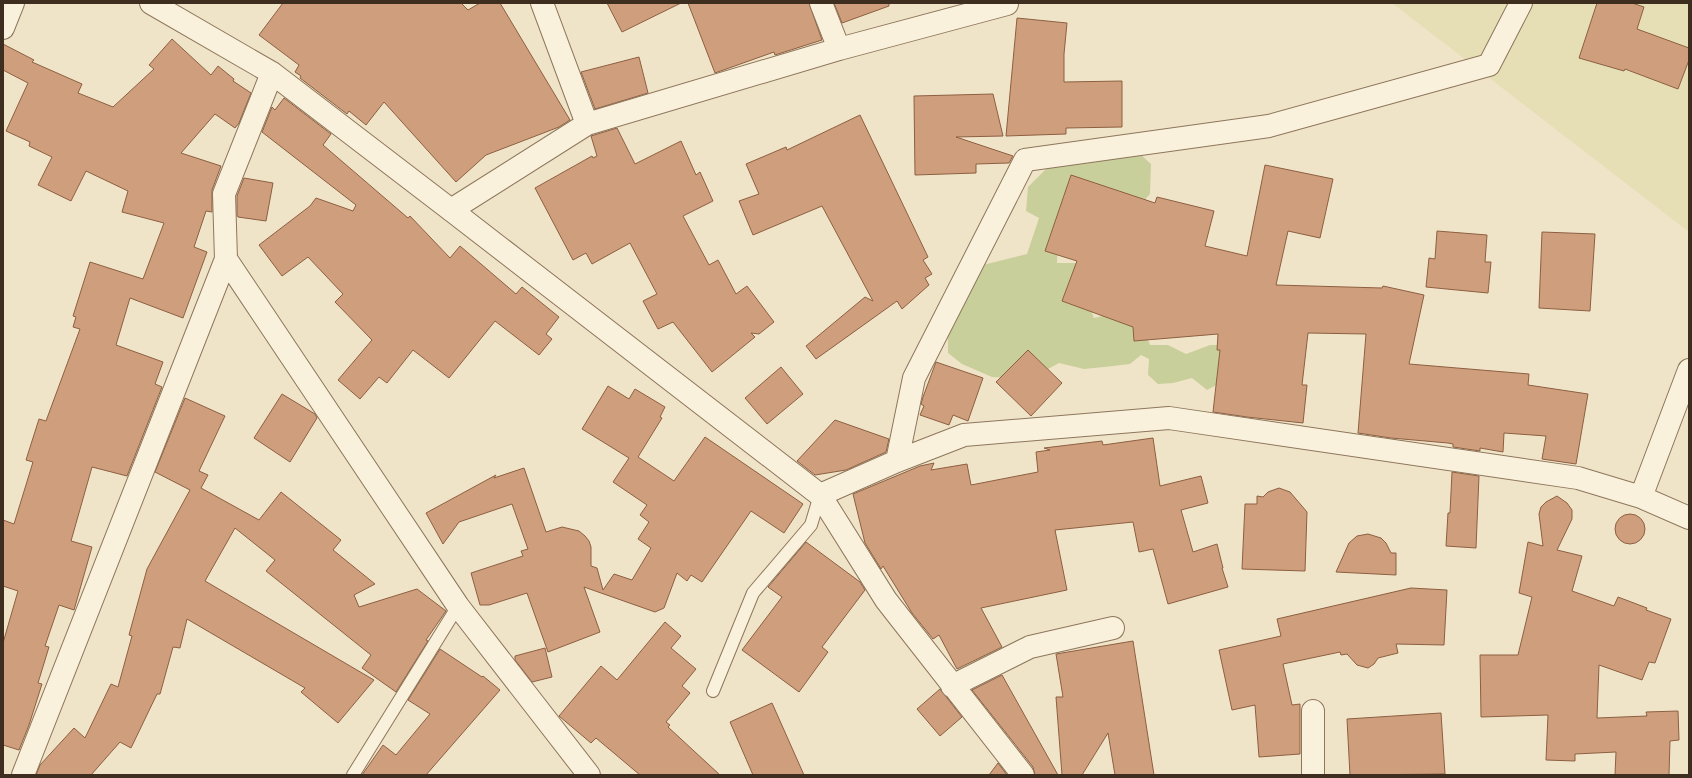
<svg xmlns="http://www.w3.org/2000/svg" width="1692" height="778" font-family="'PT Serif',serif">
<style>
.farmland{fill:#e6deb5}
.green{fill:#c9cf9b}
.building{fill:#cf9f7d;stroke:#8d5f41}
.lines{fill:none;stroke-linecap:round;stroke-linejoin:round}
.service-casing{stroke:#8d765c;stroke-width:14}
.minor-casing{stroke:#8d765c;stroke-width:24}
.service{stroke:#faf1dc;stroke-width:12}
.minor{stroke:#faf1dc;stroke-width:22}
</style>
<rect width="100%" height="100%" fill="#f0e4c8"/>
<path class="farmland" d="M 1392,3 L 1689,3 L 1689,232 Z"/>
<path class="green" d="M 1138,152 L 1151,164 L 1150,194 L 1141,204 L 1058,242 L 1057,263 L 1091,263 L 1087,301 L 1094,318 L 1115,313 L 1145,332 L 1150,345 L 1168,345 L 1186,354 L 1210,345 L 1222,345 L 1222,382 L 1207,390 L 1192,378 L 1173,383 L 1158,384 L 1148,375 L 1149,359 L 1141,355 L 1130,364 L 1104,367 L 1084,369 L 1059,363 L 1039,374 L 1016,378 L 992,377 L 962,364 L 948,353 L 948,334 L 983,265 L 1027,254 L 1039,218 L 1026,211 L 1028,187 L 1051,164 Z"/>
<path class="building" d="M 283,3 L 461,3 L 468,10 L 480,3 L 500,3 L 570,120 L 559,127 L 486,155 L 456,182 L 384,102 L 366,125 L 349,111 L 347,114 L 300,78 L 301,76 L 295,72 L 299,65 L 259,35 Z
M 607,3 L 681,3 L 622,32 Z
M 688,3 L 809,3 L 822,40 L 775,55 L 774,52 L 715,73 Z
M 834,3 L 889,3 L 889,6 L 842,23 Z
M 1597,3 L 1632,3 L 1644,7 L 1637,29 L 1689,48 L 1689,60 L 1678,89 L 1625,69 L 1624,71 L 1579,58 Z
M 1017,18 L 1067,23 L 1064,54 L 1064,82 L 1122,81 L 1122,127 L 1066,128 L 1066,134 L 1006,136 Z
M 172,39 L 211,75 L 218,66 L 234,79 L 233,81 L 251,93 L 239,123 L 235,128 L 215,114 L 181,153 L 221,166 L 212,190 L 212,212 L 206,211 L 194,247 L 207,252 L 183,318 L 130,298 L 116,345 L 163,362 L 155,384 L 162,387 L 127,476 L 92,467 L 71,541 L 92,547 L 74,610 L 59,605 L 45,646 L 49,647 L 38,683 L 42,684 L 29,725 L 19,750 L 3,745 L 3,643 L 18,591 L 3,586 L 3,520 L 14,524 L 33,462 L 26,460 L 39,419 L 46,421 L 80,329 L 73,327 L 76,317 L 73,316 L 90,262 L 143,279 L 164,223 L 122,212 L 128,191 L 86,171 L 71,201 L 38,185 L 52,157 L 29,146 L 30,142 L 6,131 L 28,83 L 3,70 L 3,44 L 34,60 L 32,62 L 82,84 L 78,93 L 113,107 L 154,69 L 149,65 Z
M 639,57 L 648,93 L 595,109 L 581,72 Z
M 993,94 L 1003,136 L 956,137 L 1013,156 L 1009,163 L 976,164 L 976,173 L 915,175 L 914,96 Z
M 284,98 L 331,134 L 323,145 L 408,218 L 410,216 L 450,258 L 460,246 L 516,294 L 522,287 L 559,317 L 546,334 L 552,339 L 539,355 L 495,321 L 449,378 L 413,350 L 387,383 L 379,377 L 360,399 L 338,380 L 372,340 L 335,302 L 343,294 L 308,257 L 282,276 L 259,245 L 310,206 L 316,198 L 353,211 L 356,205 L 262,132 L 272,107 L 275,110 Z
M 860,115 L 928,257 L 923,260 L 932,274 L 925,278 L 929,285 L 902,309 L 897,301 L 816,359 L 806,346 L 865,297 L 873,301 L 822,206 L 753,235 L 739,201 L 759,194 L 746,164 L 786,147 L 787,150 Z
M 617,128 L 635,164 L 681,141 L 696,175 L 700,172 L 713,201 L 683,216 L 709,265 L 718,260 L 736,294 L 747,286 L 774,322 L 759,334 L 751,333 L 755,337 L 712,372 L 673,322 L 658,329 L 643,301 L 657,294 L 630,243 L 592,264 L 586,253 L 573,260 L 535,188 L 592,156 L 593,158 L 597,156 L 591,136 Z
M 1265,165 L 1333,179 L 1320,238 L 1288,231 L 1276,285 L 1382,288 L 1383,286 L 1424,295 L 1409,364 L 1529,374 L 1528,385 L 1588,394 L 1576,464 L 1542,459 L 1546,436 L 1504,433 L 1503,452 L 1480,448 L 1480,451 L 1453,447 L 1453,444 L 1448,443 L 1391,438 L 1358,433 L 1366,334 L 1308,333 L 1302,385 L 1307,385 L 1303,423 L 1247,417 L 1213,412 L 1220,350 L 1217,350 L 1218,334 L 1134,341 L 1133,327 L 1062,301 L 1077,261 L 1045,251 L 1071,175 L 1155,203 L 1157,197 L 1214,211 L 1205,246 L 1247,256 Z
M 244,178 L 273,183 L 266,221 L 238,217 L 237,215 L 237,196 Z
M 1437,231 L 1487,235 L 1485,262 L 1491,262 L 1488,293 L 1426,287 L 1429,258 L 1435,259 Z
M 1542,232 L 1595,234 L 1590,311 L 1539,308 Z
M 1028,350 L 1062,383 L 1031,416 L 996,382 Z
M 936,362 L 983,378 L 968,421 L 953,415 L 949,425 L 920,415 L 924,406 L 921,404 L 923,397 Z
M 781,367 L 803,394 L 767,424 L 745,398 Z
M 608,386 L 629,399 L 635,389 L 665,407 L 660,417 L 662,418 L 638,457 L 674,481 L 705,437 L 803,504 L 784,533 L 751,511 L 702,582 L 691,575 L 687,581 L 677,573 L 664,608 L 655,612 L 584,587 L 600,632 L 548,652 L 527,593 L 489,605 L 480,605 L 471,573 L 523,556 L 521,551 L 528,549 L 512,504 L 459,522 L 443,544 L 426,513 L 496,475 L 494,478 L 524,468 L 546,532 L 562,527 L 579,531 L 585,536 L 589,541 L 591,547 L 591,566 L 597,568 L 603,590 L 614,574 L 632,580 L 651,548 L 638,539 L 649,522 L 640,515 L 647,505 L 613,482 L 629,458 L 582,429 Z
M 282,394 L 315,414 L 317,418 L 290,462 L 254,438 Z
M 185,398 L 225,416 L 199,471 L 208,475 L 201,488 L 259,520 L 281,492 L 341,540 L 333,550 L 375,584 L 354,595 L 359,607 L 417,589 L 446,611 L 426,640 L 428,641 L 396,692 L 362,668 L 371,655 L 266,571 L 275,560 L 235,528 L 205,581 L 374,680 L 338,723 L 301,692 L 305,688 L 187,619 L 180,648 L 173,647 L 160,694 L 157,694 L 131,748 L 120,742 L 91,775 L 36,775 L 40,765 L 74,728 L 85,738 L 111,684 L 118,687 L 132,636 L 129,635 L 147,569 L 190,490 L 155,472 Z
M 835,420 L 889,439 L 886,452 L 846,470 L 815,475 L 797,461 Z
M 1153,438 L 1160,486 L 1201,476 L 1208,503 L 1181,510 L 1193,552 L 1217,544 L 1223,568 L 1222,568 L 1228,587 L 1168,604 L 1153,549 L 1139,552 L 1133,522 L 1055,530 L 1067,590 L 981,608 L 1002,647 L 957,669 L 939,635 L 933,639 L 912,613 L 883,566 L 881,569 L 865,543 L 853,494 L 920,466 L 934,463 L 931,470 L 967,464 L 971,485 L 1038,472 L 1036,452 L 1050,450 L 1044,448 L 1102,441 L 1103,445 Z
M 1452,472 L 1479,476 L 1476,548 L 1446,546 L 1448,513 L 1450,513 Z
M 1279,488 L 1290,492 L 1307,512 L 1305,571 L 1242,569 L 1245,504 L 1257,504 L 1257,496 L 1263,497 L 1268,492 Z
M 1557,496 L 1567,503 L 1572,510 L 1572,519 L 1557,550 L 1582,556 L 1572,591 L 1614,606 L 1618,597 L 1647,608 L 1646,610 L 1671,619 L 1655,663 L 1649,662 L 1642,680 L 1599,665 L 1597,718 L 1647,716 L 1646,712 L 1678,711 L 1679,740 L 1670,741 L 1669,775 L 1615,775 L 1616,752 L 1575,754 L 1575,761 L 1546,760 L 1548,715 L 1481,717 L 1480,655 L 1518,655 L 1532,597 L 1519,593 L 1528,542 L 1543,546 L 1539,514 L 1541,507 L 1546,502 Z
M1615 529a15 15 0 1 1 30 0a15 15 0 1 1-30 0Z
M 1368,534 L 1381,538 L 1386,543 L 1391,553 L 1396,553 L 1396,575 L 1336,572 L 1349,543 L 1357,536 Z
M 806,542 L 860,582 L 865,590 L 822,647 L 828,652 L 799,692 L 742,650 L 782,597 L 768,587 Z
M 1411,588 L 1447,590 L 1444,645 L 1396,644 L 1398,653 L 1378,658 L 1374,664 L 1368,668 L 1357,665 L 1347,654 L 1341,655 L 1340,652 L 1283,664 L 1292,705 L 1300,704 L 1300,754 L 1259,757 L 1255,705 L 1232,710 L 1219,650 L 1281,636 L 1277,619 Z
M 665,622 L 681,636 L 671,648 L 696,669 L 682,686 L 690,693 L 666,722 L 670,725 L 668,727 L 720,775 L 640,775 L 596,738 L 591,743 L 559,716 L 601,666 L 617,680 Z
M 1133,641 L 1154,775 L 1115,775 L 1108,733 L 1082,775 L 1062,775 L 1056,697 L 1063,697 L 1056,654 Z
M 545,648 L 552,677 L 532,682 L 515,660 L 515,656 Z
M 440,649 L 482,677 L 483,676 L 500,690 L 426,775 L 362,775 L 383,745 L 396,755 L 430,714 L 408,700 Z
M 1002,675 L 1058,775 L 1035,775 L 1033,767 L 972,690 Z
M 940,689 L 962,717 L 940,736 L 917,709 Z
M 772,703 L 804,775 L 753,775 L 730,722 Z
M 1441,713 L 1445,774 L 1350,775 L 1347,719 Z
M 998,763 L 1007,775 L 989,775 Z"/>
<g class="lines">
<defs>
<path id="service" d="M 713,691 L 753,593 L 811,525 L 820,495
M 353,775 L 458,606"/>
<path id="minor" d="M 151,3 L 272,73 L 451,210 L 820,495 L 886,600 L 1023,775
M 542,3 L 587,124
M 821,3 L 839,49
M 3,28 L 13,3
M 272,73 L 224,194 L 226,259 L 458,606 L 589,775
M 451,210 L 587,124 L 839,49 L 1007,4
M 897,461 L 914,378 L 1025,160 L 1269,126 L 1489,65 L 1521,3
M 820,495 L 897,461 L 964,435 L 1169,418 L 1578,478 L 1641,497 L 1689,518
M 1641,497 L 1689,370
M 952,686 L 1030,647 L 1113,628
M 1313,711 L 1313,775
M 23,775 L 226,259"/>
</defs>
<use href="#service" class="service-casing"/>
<use href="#minor" class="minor-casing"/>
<use href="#service" class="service"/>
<use href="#minor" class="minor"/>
</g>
<rect width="1692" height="778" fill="none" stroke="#3d2e20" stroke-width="8"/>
</svg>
